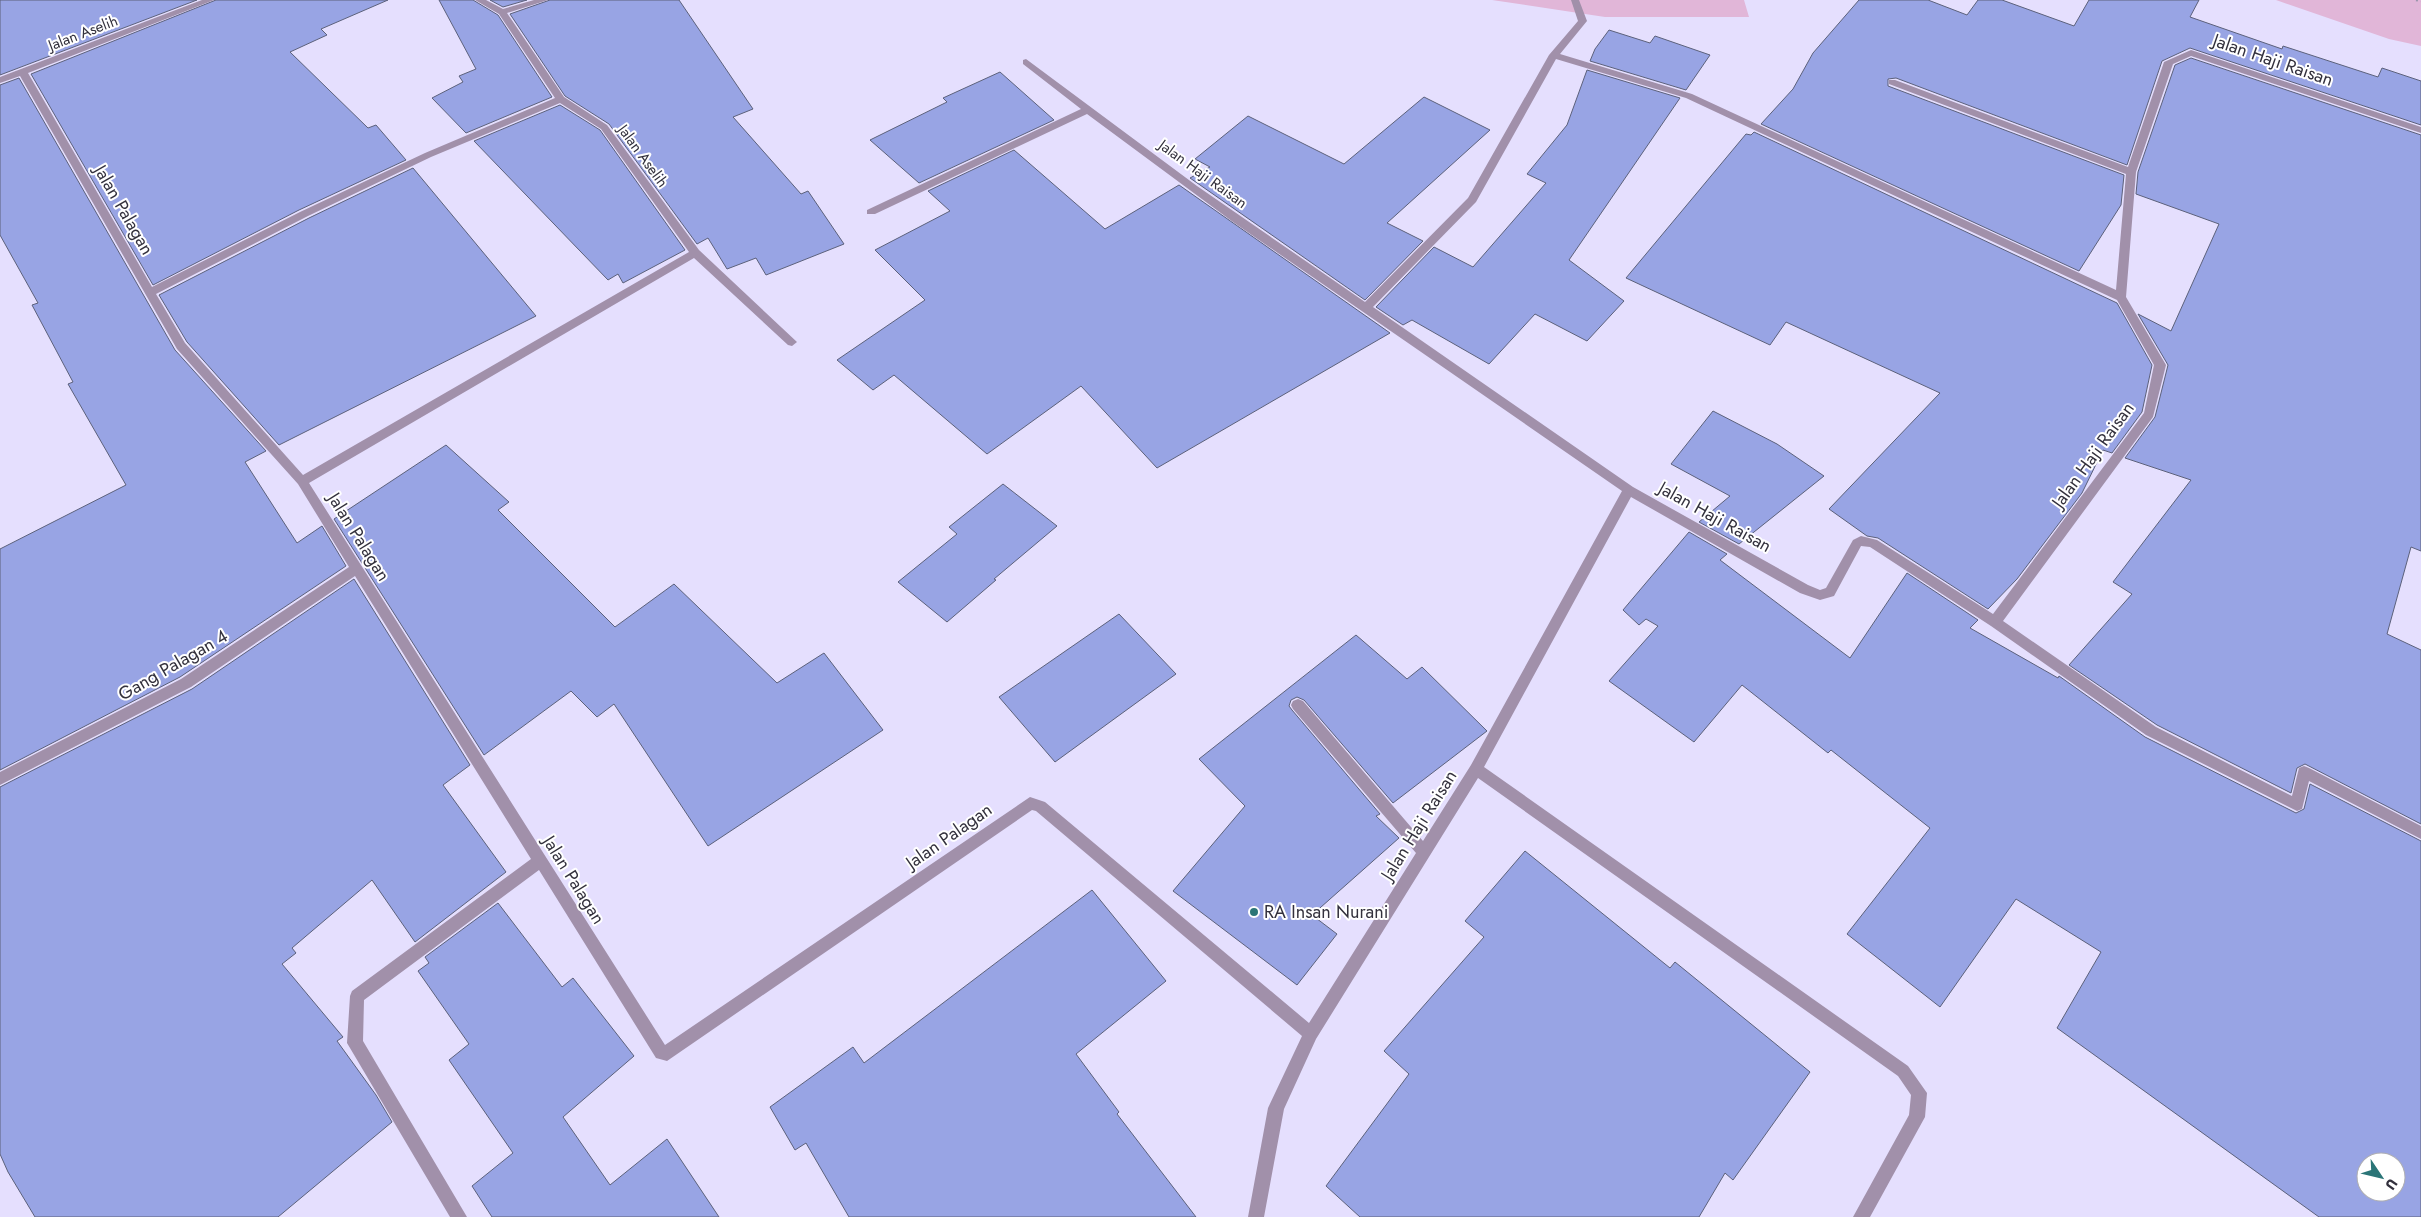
<svg xmlns="http://www.w3.org/2000/svg" width="2421" height="1217" font-family="Jost,sans-serif">
<style>
.green{fill:#e1b6d8}
.building{fill:#98a4e4;stroke:#5c617b;fill-rule:evenodd}
.lines{fill:none;stroke-linecap:round;stroke-linejoin:round}
.path{stroke:#9994ab;stroke-width:2.5;stroke-dasharray:2 3;stroke-linecap:butt}
.minor{fill:#a190aa;fill-rule:evenodd}
.poi-dot{fill:#2b7577;stroke:#fff;stroke-width:2}
.labels{text-anchor:middle;stroke-width:4;stroke-linejoin:round;paint-order:stroke}
.far-street-label{font-size:15px;fill:#33313d;stroke:#fff}
.street-label{font-size:18px;fill:#33313d;stroke:#fff}
.poi-label{font-size:18px;fill:#33313d;stroke:#fff;text-anchor:start}
</style>
<rect width="100%" height="100%" fill="#e5dffe"/>
<path class="green" d="M 1492,0 L 1744,0 L 1749,17 L 1605,17 Z
M 2276,0 L 2421,0 L 2421,46 L 2389,39 Z"/>
<path class="building" d="M 0,0 L 197,0 L 0,75 Z
M 216,0 L 388,0 L 321,29 L 327,35 L 290,52 L 368,128 L 376,125 L 406,160 L 299,210 L 153,285 L 31,74 Z
M 439,0 L 473,0 L 498,15 L 552,97 L 466,133 L 432,98 L 463,82 L 459,76 L 476,69 Z
M 490,0 L 527,0 L 503,7 Z
M 550,0 L 679,0 L 753,109 L 733,117 L 801,194 L 808,191 L 844,244 L 766,275 L 756,258 L 727,269 L 708,238 L 697,244 L 609,124 L 565,96 L 510,14 Z
M 1859,0 L 1928,0 L 1967,15 L 1978,0 L 2002,0 L 2074,26 L 2089,0 L 2199,0 L 2190,17 L 2282,49 L 2283,46 L 2378,77 L 2382,68 L 2421,81 L 2421,125 L 2190,48 L 2162,61 L 2127,165 L 1896,78 L 1888,79 L 1888,86 L 2124,175 L 2121,205 L 2079,271 L 1761,124 L 1793,89 L 1813,53 Z
M 1609,30 L 1650,43 L 1655,36 L 1710,55 L 1686,90 L 1590,61 L 1595,49 Z
M 2191,58 L 2421,135 L 2421,551 L 2411,547 L 2387,634 L 2421,650 L 2421,824 L 2305,764 L 2297,768 L 2291,793 L 2157,725 L 2069,665 L 2132,594 L 2113,582 L 2191,480 L 2125,458 L 2155,417 L 2168,365 L 2138,314 L 2171,331 L 2219,224 L 2136,194 L 2138,172 L 2175,65 Z
M 1587,70 L 1680,98 L 1569,260 L 1624,301 L 1587,341 L 1535,314 L 1489,364 L 1412,320 L 1403,325 L 1376,307 L 1434,247 L 1473,267 L 1546,183 L 1527,174 L 1567,125 Z
M 1000,72 L 1054,120 L 919,183 L 870,140 L 947,102 L 943,98 Z
M 19,78 L 175,350 L 266,451 L 245,462 L 297,543 L 322,526 L 346,566 L 180,677 L 0,770 L 0,549 L 126,485 L 68,384 L 73,382 L 32,305 L 38,303 L 0,235 L 0,85 Z
M 1424,97 L 1490,130 L 1387,223 L 1423,241 L 1365,300 L 1190,178 L 1210,167 L 1195,159 L 1248,116 L 1344,164 Z
M 560,105 L 600,130 L 685,250 L 623,283 L 618,274 L 608,280 L 474,141 Z
M 1754,132 L 2117,303 L 2152,365 L 2142,412 L 2112,453 L 2103,450 L 2082,493 L 2017,579 L 1988,609 L 1878,538 L 1867,536 L 1829,509 L 1940,393 L 1786,322 L 1770,345 L 1626,278 L 1746,134 L 1751,135 Z
M 1014,150 L 1105,229 L 1179,185 L 1390,333 L 1157,468 L 1081,386 L 987,454 L 894,375 L 873,390 L 837,360 L 925,300 L 875,250 L 950,211 L 928,191 Z
M 413,168 L 536,316 L 279,445 L 187,342 L 159,295 L 309,218 Z
M 1713,411 L 1777,444 L 1824,476 L 1739,544 L 1699,522 L 1730,496 L 1671,464 Z
M 446,445 L 509,502 L 498,510 L 615,627 L 674,584 L 777,683 L 824,653 L 883,730 L 708,846 L 614,704 L 597,717 L 571,691 L 484,755 L 334,519 Z
M 1003,484 L 1057,526 L 994,579 L 996,580 L 947,622 L 898,582 L 957,534 L 949,527 Z
M 1689,532 L 1727,554 L 1720,560 L 1850,658 L 1907,573 L 1978,620 L 1970,628 L 2058,678 L 2059,676 L 2145,737 L 2296,813 L 2304,809 L 2310,784 L 2421,841 L 2421,1217 L 2319,1217 L 2057,1028 L 2101,952 L 2016,899 L 1940,1007 L 1847,934 L 1930,828 L 1831,750 L 1828,753 L 1742,685 L 1694,742 L 1609,681 L 1658,626 L 1646,619 L 1639,625 L 1623,610 ZM 2366,1162 L 2396,1162 L 2396,1192 L 2366,1192 Z
M 354,579 L 470,765 L 443,785 L 506,872 L 415,942 L 372,880 L 292,948 L 296,953 L 282,964 L 343,1037 L 337,1041 L 376,1095 L 392,1122 L 278,1217 L 35,1217 L 8,1172 L 0,1154 L 0,787 L 192,689 Z
M 1119,614 L 1176,674 L 1055,762 L 999,697 Z
M 1356,635 L 1407,679 L 1422,667 L 1487,731 L 1393,803 L 1304,700 L 1297,697 L 1291,700 L 1289,706 L 1292,710 L 1380,814 L 1376,816 L 1399,838 L 1312,915 L 1337,934 L 1297,985 L 1173,891 L 1245,806 L 1199,759 Z
M 1525,851 L 1670,968 L 1675,962 L 1810,1072 L 1733,1180 L 1725,1173 L 1699,1217 L 1360,1217 L 1326,1186 L 1409,1074 L 1384,1051 L 1484,937 L 1465,921 Z
M 1092,890 L 1166,981 L 1076,1054 L 1119,1112 L 1117,1114 L 1196,1217 L 849,1217 L 806,1143 L 795,1150 L 770,1107 L 853,1047 L 864,1063 Z
M 498,903 L 562,987 L 573,978 L 634,1056 L 563,1117 L 610,1185 L 667,1139 L 719,1217 L 492,1217 L 472,1186 L 513,1153 L 449,1060 L 469,1044 L 418,971 L 429,963 L 425,957 Z"/>
<g class="lines">
<path class="path" d="M 2416,0 L 2421,1"/>
<path class="minor" d="M 202,0 L 214,0 L 28,73 L 152,287 L 300,212 L 425,153 L 555,98 L 499,14 L 475,0 L 486,0 L 503,9 L 534,0 L 548,0 L 507,13 L 564,97 L 607,125 L 699,250 L 797,342 L 792,346 L 788,345 L 694,258 L 309,483 L 665,1045 L 1030,797 L 1045,802 L 1309,1023 L 1416,853 L 1293,709 L 1291,705 L 1293,701 L 1298,699 L 1303,701 L 1423,841 L 1471,765 L 1622,491 L 1233,222 L 1087,114 L 875,214 L 867,214 L 867,210 L 1081,109 L 1023,64 L 1023,60 L 1026,59 L 1197,186 L 1365,302 L 1468,198 L 1549,55 L 1578,21 L 1571,0 L 1579,0 L 1587,21 L 1560,54 L 1692,94 L 2116,290 L 2126,174 L 1889,84 L 1889,80 L 1895,80 L 2128,167 L 2164,62 L 2191,50 L 2421,127 L 2421,133 L 2191,56 L 2173,64 L 2136,172 L 2126,297 L 2166,365 L 2153,417 L 2003,621 L 2156,727 L 2292,796 L 2299,768 L 2304,766 L 2309,768 L 2421,826 L 2421,839 L 2309,781 L 2302,809 L 2297,811 L 2146,735 L 1991,626 L 1870,547 L 1861,546 L 1834,596 L 1820,600 L 1800,593 L 1631,497 L 1484,767 L 1908,1066 L 1927,1093 L 1925,1117 L 1870,1217 L 1853,1217 L 1909,1115 L 1911,1095 L 1898,1076 L 1478,778 L 1316,1039 L 1284,1109 L 1264,1217 L 1248,1217 L 1268,1108 L 1302,1036 L 1036,811 L 1032,810 L 667,1061 L 656,1058 L 539,870 L 364,1000 L 363,1041 L 467,1217 L 450,1217 L 350,1048 L 347,1043 L 350,996 L 352,991 L 531,859 L 355,576 L 191,687 L 0,785 L 0,772 L 181,679 L 349,567 L 298,484 L 177,349 L 20,76 L 0,83 L 0,77 ZM 1556,59 L 1686,98 L 2117,300 L 2154,365 L 2144,413 L 1993,614 L 1877,540 L 1861,536 L 1853,540 L 1826,588 L 1820,590 L 1808,585 L 1633,487 L 1373,307 L 1476,202 ZM 560,103 L 601,129 L 689,252 L 303,475 L 185,343 L 156,294 L 308,216 L 431,157 Z"/>
</g>
<circle class="poi-dot" cx="1254" cy="912" r="5"/>
<g class="labels">
<g class="far-street-label">
<text transform="translate(83 33) rotate(-21)" y="5">Jalan Aselih</text>
<text transform="translate(643 156) rotate(54)" y="5">Jalan Aselih</text>
<text transform="translate(1203 174) rotate(36)" y="5">Jalan Haji Raisan</text>
</g>
<g class="street-label">
<text transform="translate(2273 60) rotate(19)" y="6">Jalan Haji Raisan</text>
<text transform="translate(124 210) rotate(60)" y="6">Jalan Palagan</text>
<text transform="translate(2093 455) rotate(-54)" y="6">Jalan Haji Raisan</text>
<text transform="translate(1715 517) rotate(29)" y="6">Jalan Haji Raisan</text>
<text transform="translate(359 537) rotate(58)" y="6">Jalan Palagan</text>
<text transform="translate(173 665) rotate(-30)" y="6">Gang Palagan 4</text>
<text transform="translate(1419 825) rotate(-58)" y="6">Jalan Haji Raisan</text>
<text transform="translate(949 836) rotate(-35)" y="6">Jalan Palagan</text>
<text transform="translate(574 880) rotate(58)" y="6">Jalan Palagan</text>
</g>
<g class="poi-label">
<text x="1264" y="918">RA Insan Nurani</text>
</g>
</g>
<g transform="translate(2381 1177) rotate(125)"><circle r="24" fill="#ffffff" stroke="#adadb1"/>
<path d="M0-4L9 19L0 12L-9 19Z" fill="#2b7577"/>
<text y="-8" font-size="14" font-weight="bold" text-anchor="middle" fill="#33313d">U</text>
</g>
</svg>
